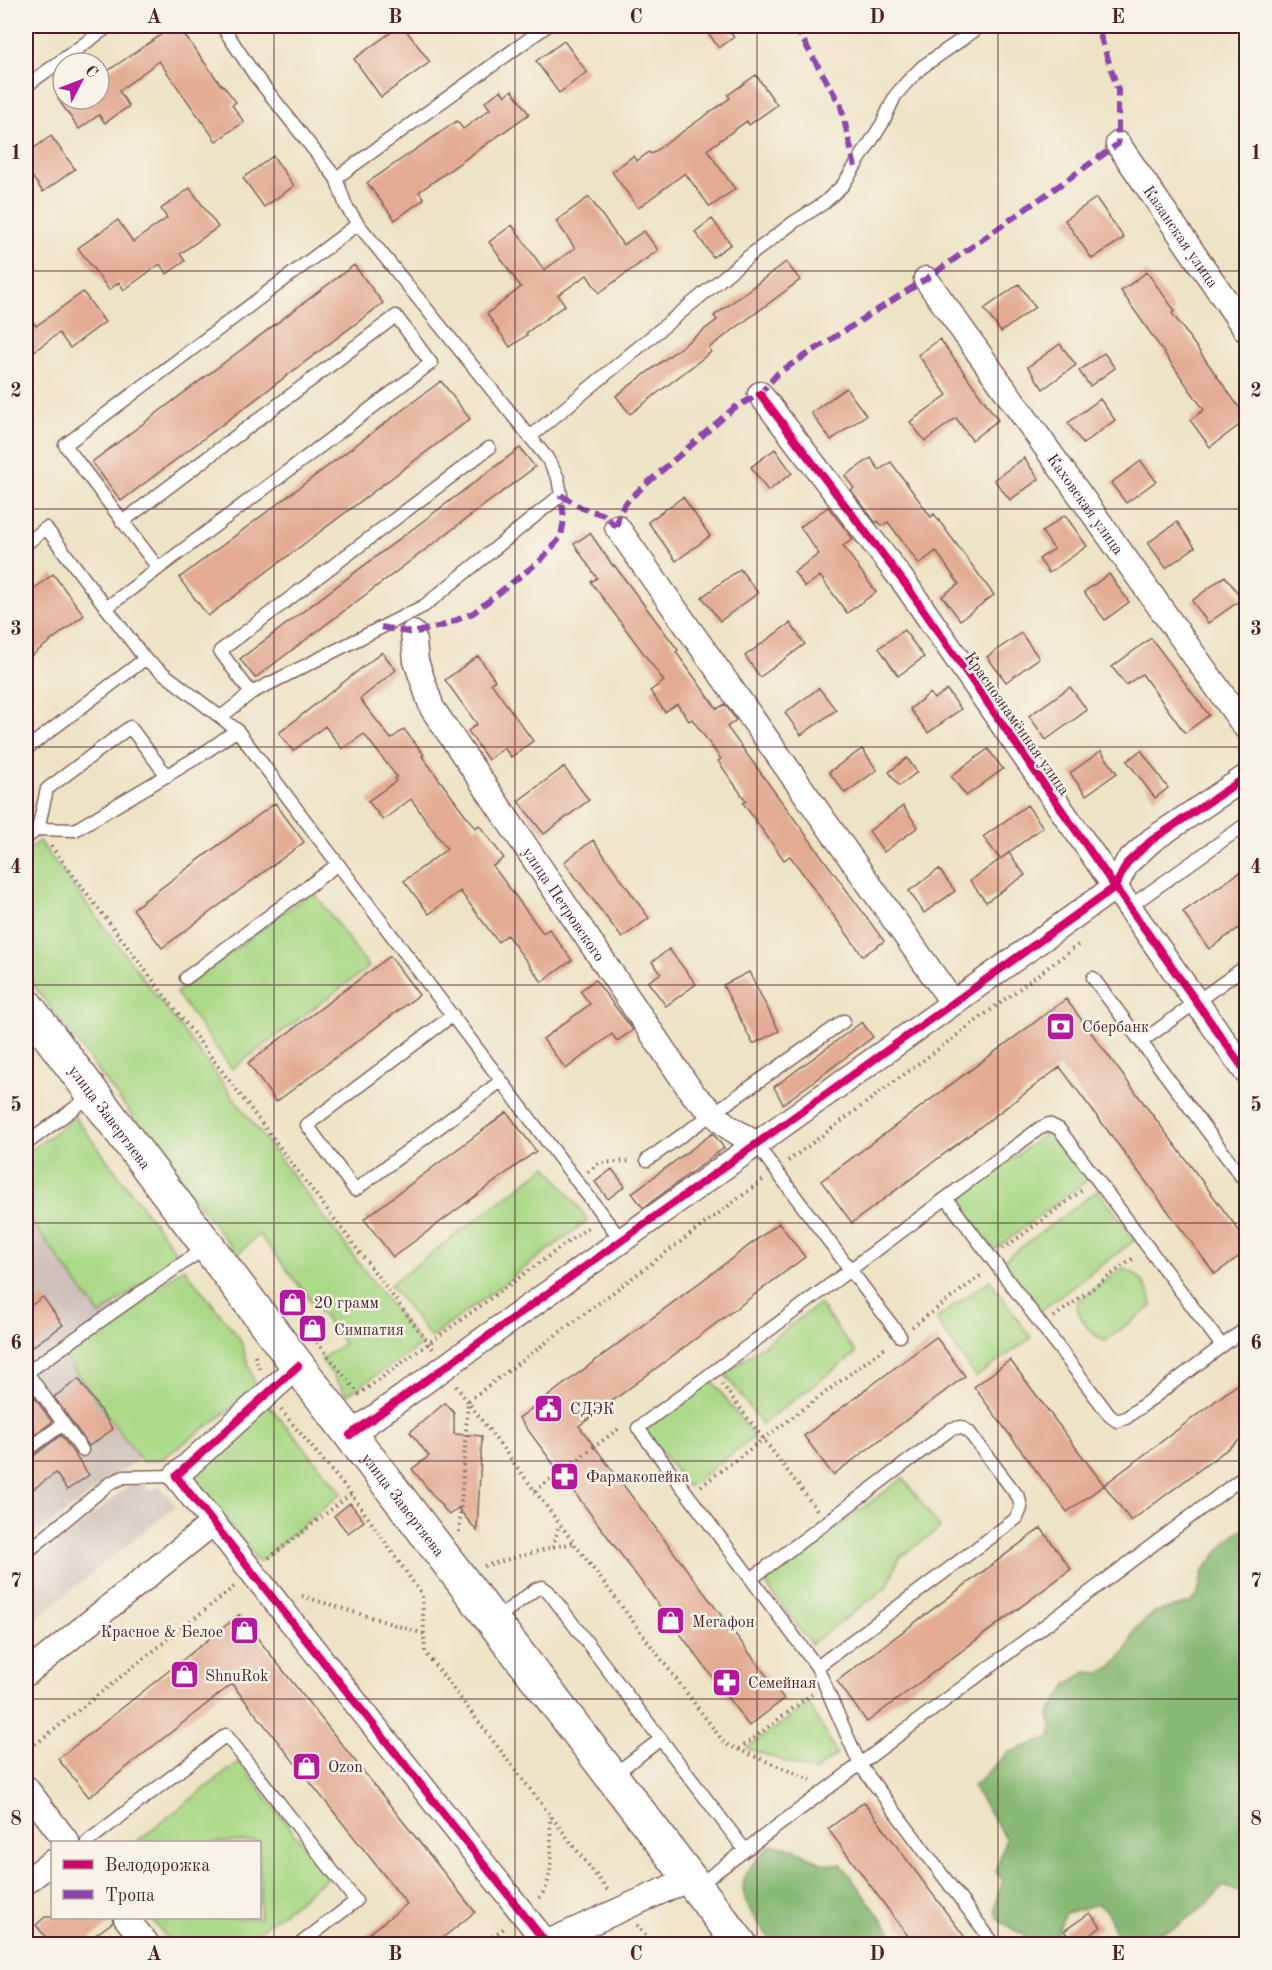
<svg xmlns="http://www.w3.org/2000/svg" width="1272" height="1970" font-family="'Old Standard TT',serif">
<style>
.industrial{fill:#cec1ba}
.green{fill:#aad987;stroke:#7a7c59;stroke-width:1.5}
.forest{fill:#87b974;stroke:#686c50;stroke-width:1.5}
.building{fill:#e3ab93}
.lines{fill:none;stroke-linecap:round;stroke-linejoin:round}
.lane-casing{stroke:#836461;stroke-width:15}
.street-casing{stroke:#836461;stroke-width:27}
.secondary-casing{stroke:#836461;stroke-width:36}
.path{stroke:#836461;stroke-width:4;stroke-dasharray:1.5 4.5;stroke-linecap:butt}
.lane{stroke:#fff;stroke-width:12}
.street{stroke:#fff;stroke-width:24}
.secondary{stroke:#fff;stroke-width:33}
.quiet{stroke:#8e44ad;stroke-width:6;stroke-dasharray:12 6;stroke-linecap:butt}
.cycleway-casing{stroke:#f7f3e8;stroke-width:11}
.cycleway{stroke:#d6006c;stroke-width:8}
.grid{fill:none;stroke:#4a1f2b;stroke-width:1.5;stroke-opacity:0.55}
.labels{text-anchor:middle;stroke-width:5;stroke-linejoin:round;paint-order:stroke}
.street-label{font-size:16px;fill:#4a1f2b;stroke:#f7f3e8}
.poi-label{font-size:16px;fill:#4a1f2b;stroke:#f7f3e8;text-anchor:start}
.neatline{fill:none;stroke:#4a1f2b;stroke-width:2}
.grid-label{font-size:20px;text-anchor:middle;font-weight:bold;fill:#4a1f2b}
</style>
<rect width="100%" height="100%" fill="#f7f3e8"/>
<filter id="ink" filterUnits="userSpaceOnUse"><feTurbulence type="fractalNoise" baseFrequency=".0167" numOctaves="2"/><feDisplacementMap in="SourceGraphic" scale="12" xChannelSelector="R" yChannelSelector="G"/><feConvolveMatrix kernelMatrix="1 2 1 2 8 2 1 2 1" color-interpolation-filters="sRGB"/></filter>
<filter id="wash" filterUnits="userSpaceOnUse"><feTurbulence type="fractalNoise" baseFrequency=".008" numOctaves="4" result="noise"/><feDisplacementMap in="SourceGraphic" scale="24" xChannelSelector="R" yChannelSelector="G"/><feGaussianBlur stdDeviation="1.35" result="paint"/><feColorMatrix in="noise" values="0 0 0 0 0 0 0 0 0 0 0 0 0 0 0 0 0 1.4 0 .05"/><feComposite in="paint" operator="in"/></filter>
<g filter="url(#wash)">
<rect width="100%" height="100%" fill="#ede3c5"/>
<path class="industrial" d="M 26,1177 L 194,1418 L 26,1541 Z
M 139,1478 L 150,1492 L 160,1485 L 176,1506 L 26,1626 L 26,1569 Z"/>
<path class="green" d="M 39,841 L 421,1345 L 347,1395 L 321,1359 L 344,1343 L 259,1234 L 237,1255 L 26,975 L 26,851 Z
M 313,891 L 369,967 L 232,1069 L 176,993 Z
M 75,1117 L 179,1256 L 100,1315 L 26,1214 L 26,1154 Z
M 1052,1129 L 1089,1179 L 994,1250 L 957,1200 Z
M 547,1166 L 588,1220 L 431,1338 L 390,1285 Z
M 1098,1190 L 1135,1240 L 1040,1311 L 1003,1261 Z
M 184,1268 L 240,1339 L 257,1390 L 162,1459 L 142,1462 L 64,1356 Z
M 1123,1268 C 1141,1275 1150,1287 1152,1306 L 1105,1341 C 1089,1333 1080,1321 1076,1303 Z
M 990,1280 L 1031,1338 L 976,1377 L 936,1319 Z
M 819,1304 L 856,1353 L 762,1424 L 725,1374 Z
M 711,1379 L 754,1437 L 688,1487 L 644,1429 Z
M 267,1403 L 342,1493 L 259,1562 L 184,1472 Z
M 903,1478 L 940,1528 L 899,1558 L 887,1587 L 811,1644 L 764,1582 Z
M 809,1704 L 837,1754 L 814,1772 L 747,1748 Z
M 239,1762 L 328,1877 L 242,1944 L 172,1944 L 151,1918 L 260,1918 L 260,1842 L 136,1842 Z"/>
<path class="forest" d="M 1246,1530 L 1246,1882 L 1238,1892 L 1224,1885 L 1208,1904 L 1174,1928 L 1160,1932 L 1140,1944 L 1126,1944 L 1115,1934 L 1107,1911 L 1098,1904 L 1065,1913 L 1057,1934 L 1062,1944 L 1025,1944 L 1024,1935 C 991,1919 990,1915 1003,1881 L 996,1872 L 1006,1838 L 973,1787 L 1007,1753 L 1051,1737 L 1052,1726 L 1049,1715 L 1067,1684 L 1087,1672 L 1100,1673 L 1111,1668 L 1126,1651 L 1135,1629 L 1155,1612 L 1190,1603 L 1198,1594 L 1203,1571 L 1229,1539 L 1239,1531 Z
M 771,1845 L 793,1848 L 821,1863 L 841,1864 L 900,1944 L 774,1944 C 760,1926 735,1899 746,1874 C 751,1863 763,1854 771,1845 Z"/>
<g id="blocks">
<path class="building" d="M 174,26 L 178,26 L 221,85 L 222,84 L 236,102 L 232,105 L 244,122 L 216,141 L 159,61 L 119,91 L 129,106 L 105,123 L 99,115 L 79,129 L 58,99 L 99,99 L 99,62 L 106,72 Z
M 400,26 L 403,26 L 430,62 L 381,97 L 354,59 Z
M 718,26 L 725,26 L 734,37 L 719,48 L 708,33 Z
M 564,41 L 587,72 L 559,93 L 536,61 Z
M 756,75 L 777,105 L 749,125 L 747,121 L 707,150 L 735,189 L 710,207 L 685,173 L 638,208 L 612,172 L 633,156 L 637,161 L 649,152 L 651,154 L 730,98 L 728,95 Z
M 501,90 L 505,96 L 512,90 L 529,114 L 419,192 L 424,199 L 395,220 L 367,183 L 457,121 L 463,129 L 490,109 L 485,102 Z
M 51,136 L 75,169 L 43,192 L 26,168 L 26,154 Z
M 273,156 L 294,186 L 264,207 L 243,178 Z
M 190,188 L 218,227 L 180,254 L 185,261 L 167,274 L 160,264 L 124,290 L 119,282 L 109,290 L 78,248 L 118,220 L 133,242 L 167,218 L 161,209 Z
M 589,197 L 623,245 L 644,231 L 658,250 L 599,293 L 587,275 L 558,295 L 565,305 L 526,333 L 527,335 L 510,347 L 487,314 L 521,287 L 489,242 L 512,225 L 544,270 L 575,248 L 556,221 Z
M 1096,198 L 1124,238 L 1092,259 L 1065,220 Z
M 712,219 L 731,244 L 713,257 L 695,232 Z
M 786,262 L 800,280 L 709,348 L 711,352 L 630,414 L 616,396 L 717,320 L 714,316 Z
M 354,265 L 383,303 L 121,501 L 92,462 Z
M 1147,272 L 1175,311 L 1172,313 L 1246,417 L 1246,420 L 1210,447 L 1190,420 L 1204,410 L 1121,291 Z
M 1019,284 L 1035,307 L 1001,332 L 984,309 Z
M 83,292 L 105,322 L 70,348 L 59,333 L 26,357 L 26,312 L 36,326 Z
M 940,339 L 998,420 L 972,440 L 956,418 L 925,441 L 910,422 L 947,395 L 918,355 Z
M 1060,344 L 1076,365 L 1043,389 L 1028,367 Z
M 1104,353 L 1115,368 L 1090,386 L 1079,371 Z
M 441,381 L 470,419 L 208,616 L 179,578 Z
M 846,388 L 866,415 L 831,440 L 811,413 Z
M 1100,399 L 1115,420 L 1083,444 L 1068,423 Z
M 520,448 L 535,467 L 255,678 L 240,659 Z
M 775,449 L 792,473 L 768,491 L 751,467 Z
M 871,458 L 879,470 L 891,462 L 931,517 L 934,514 L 994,595 L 960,620 L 942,596 L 959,584 L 936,551 L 919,564 L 888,522 L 882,526 L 878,521 L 876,523 L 851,490 L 854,488 L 845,476 Z
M 1024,458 L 1039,479 L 1010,500 L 994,480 Z
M 1141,461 L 1156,481 L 1126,503 L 1111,483 Z
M 683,497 L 710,536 L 676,561 L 648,522 Z
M 828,507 L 853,539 L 843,546 L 876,592 L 847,613 L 820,576 L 805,587 L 794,572 L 819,554 L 800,527 Z
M 1065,515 L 1087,546 L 1049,573 L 1039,559 L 1054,549 L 1042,532 Z
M 1177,522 L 1195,547 L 1166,568 L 1148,543 Z
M 590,533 L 613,566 L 614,565 L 678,650 L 676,652 L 717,709 L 725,704 L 736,720 L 727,727 L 884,941 L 863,956 L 790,856 L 784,860 L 743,803 L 746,801 L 718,761 L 721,759 L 692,719 L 689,721 L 677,704 L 665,712 L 650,691 L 664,681 L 591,582 L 597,578 L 574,544 Z
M 740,569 L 758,593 L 720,621 L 702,597 Z
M 53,574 L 84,615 L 26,660 L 26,595 Z
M 1109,574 L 1129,602 L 1105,620 L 1084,592 Z
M 1225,576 L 1242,599 L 1208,623 L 1192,601 Z
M 790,623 L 805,644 L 760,677 L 745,656 Z
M 904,630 L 924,657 L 898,676 L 879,648 Z
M 1021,633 L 1039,658 L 1006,682 L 987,657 Z
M 1151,638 L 1209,715 L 1185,733 L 1142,674 L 1126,685 L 1112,667 Z
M 382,652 L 396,670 L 360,699 L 391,739 L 404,729 L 424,755 L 422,756 L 475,828 L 479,825 L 504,858 L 493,866 L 543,933 L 549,929 L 572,960 L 542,982 L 507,935 L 498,942 L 460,891 L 429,914 L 404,881 L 447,849 L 411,799 L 383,820 L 368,801 L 396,781 L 395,779 L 397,777 L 364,734 L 342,749 L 325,726 L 293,751 L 279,733 Z
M 478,656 L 495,680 L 491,683 L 533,741 L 511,757 L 504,748 L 488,760 L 468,731 L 477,724 L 445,680 Z
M 1070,687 L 1087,710 L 1046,740 L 1029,716 Z
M 819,688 L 836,710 L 801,735 L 785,713 Z
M 947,690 L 961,709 L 928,733 L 910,709 L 930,693 L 934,699 Z
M 862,749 L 877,770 L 845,793 L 829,772 Z
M 988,749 L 1003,769 L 966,796 L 951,776 Z
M 1141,750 L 1168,788 L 1155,798 L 1127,761 Z
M 1101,751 L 1117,773 L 1086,795 L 1070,773 Z
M 907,758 L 917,772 L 899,786 L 889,772 Z
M 564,767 L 589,800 L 544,834 L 518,801 Z
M 275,803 L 304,842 L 162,948 L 133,909 Z
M 1027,805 L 1043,827 L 1000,859 L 983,837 Z
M 903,806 L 918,827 L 884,852 L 869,831 Z
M 593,840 L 649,918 L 622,938 L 564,862 Z
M 1009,853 L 1025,875 L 986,902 L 970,881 Z
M 1246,868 L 1246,923 L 1209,949 L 1183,912 Z
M 939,869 L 955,891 L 924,913 L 909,891 Z
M 669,949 L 696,984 L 666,1006 L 648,982 L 661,973 L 652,962 Z
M 390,956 L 419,995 L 276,1102 L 248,1063 Z
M 749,972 L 779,1031 L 753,1044 L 723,985 Z
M 595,980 L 633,1030 L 617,1041 L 612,1034 L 566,1069 L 543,1039 L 590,1004 L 580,991 Z
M 1066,999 L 1246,1240 L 1246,1251 L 1215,1274 L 1060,1067 L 852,1223 L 821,1181 Z
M 862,1022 L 873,1037 L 783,1104 L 774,1087 Z
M 507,1112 L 536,1151 L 393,1257 L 364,1219 Z
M 713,1133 L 724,1148 L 643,1208 L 632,1193 Z
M 612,1169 L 625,1186 L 608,1199 L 595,1182 Z
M 779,1223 L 805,1257 L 579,1426 L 784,1699 L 749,1726 L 519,1418 Z
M 43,1297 L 63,1325 L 26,1351 L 26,1309 Z
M 936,1337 L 965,1376 L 833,1475 L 804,1436 Z
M 1010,1360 L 1104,1485 L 1067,1512 L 974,1387 Z
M 1246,1378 L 1246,1435 L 1131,1521 L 1104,1485 Z
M 79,1379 L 113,1429 L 89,1446 L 54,1397 Z
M 26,1385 L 52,1422 L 26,1441 Z
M 445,1403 L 454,1413 L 454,1434 L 482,1436 L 477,1531 L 458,1508 L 449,1515 L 412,1469 L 429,1456 L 410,1432 Z
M 61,1435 L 89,1475 L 67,1490 L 56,1473 L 26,1494 L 26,1459 L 31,1458 Z
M 350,1503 L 364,1521 L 348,1533 L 334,1516 Z
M 1041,1528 L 1071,1569 L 867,1722 L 837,1681 Z
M 239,1615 L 475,1912 L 435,1944 L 356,1944 L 407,1904 L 232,1684 L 89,1797 L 58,1759 Z
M 864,1802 L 904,1856 L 970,1944 L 914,1944 L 828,1829 Z
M 1090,1913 L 1101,1927 L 1078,1944 L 1074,1944 L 1064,1931 Z
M 45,1917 L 112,1917 L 113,1922 L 83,1944 L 51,1944 L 36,1925 Z"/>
</g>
</g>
<g filter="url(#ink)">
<use href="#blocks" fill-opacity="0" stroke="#836461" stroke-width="1.5"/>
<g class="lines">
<defs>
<path id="lane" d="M 26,86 L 109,26
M 336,178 L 547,26
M 530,437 L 748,257 L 794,222 L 824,203 L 843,185 L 882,124 L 895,96 L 906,83 L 922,67 L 981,26
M 26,544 L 46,528 L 145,659 L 237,730 L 622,1241
M 158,568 L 65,445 L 358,224
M 106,608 L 431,363 L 396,316 L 122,522
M 251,693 L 220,651 L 489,448
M 221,717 L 251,693 L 424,606 L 561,495 L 558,478 L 547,458 L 358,224 L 346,206 L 336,178 L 254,74 L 222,26
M 26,749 L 145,659
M 38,829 L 47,789 L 130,727 L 167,776
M 26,838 L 38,829 L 75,830 L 201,755 L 237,730
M 1129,907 L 1246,824
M 1246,966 L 1141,1042 L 1246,1183
M 186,978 L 338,864
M 1093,978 L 1141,1042
M 453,1015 L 307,1125 L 355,1190 L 501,1081
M 26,1144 L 92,1095
M 756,1144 L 900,1336
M 647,1160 L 844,1021
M 946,1198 L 1110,1416 L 1117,1421 L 1126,1418 L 1246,1328
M 26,1371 L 82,1450
M 26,1373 L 206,1247
M 26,1451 L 63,1424
M 26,1553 L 110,1483 L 124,1477 L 176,1476
M 751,1579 L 951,1429 L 961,1427 L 969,1432 L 1019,1498 L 1021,1508 L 1017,1518 L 817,1667
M 493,1621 L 536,1589 L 542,1587 L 548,1591 L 745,1850
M 612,1776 L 661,1739
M 87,1842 L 226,1735 L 356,1901 L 300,1944
M 696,1887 L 1246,1475
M 994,1944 L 860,1765 L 817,1667 L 638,1428 L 1040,1128 L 1049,1124 L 1059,1129 L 1222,1346"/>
<g id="street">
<path id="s1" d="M 1118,144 L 1246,330"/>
<path id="s2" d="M 926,279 L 1246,728"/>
<path d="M 760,394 L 906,585 L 1115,887 L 1246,1072"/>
<path d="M 617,527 L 953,1003"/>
<path id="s3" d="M 413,633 L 416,661 L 432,708 L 693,1094 L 727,1126 L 756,1144"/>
<path d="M 298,1366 L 176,1476 L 547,1944"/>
<path d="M 350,1435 L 1115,887 L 1127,863 L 1152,840 L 1246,777"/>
<path d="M 26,1674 L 213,1523"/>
<path d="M 26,1788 L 67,1842"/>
<path d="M 26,1882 L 52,1862"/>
<path d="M 126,1918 L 147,1944"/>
<path d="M 546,1943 L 689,1879"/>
</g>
<g id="secondary">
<path id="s4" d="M 26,1005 L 298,1366 L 740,1944"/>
</g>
</defs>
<use href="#lane" class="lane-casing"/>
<use href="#street" class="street-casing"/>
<use href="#secondary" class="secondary-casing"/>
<path class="path" d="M 51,846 L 433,1349
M 788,1161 L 1078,945
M 588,1172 L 599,1163 L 632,1161
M 1003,1249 L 1084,1189
M 1054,1317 L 1135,1257
M 912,1327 L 983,1274
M 317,1342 L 359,1394 L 590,1226
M 255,1356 L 260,1372
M 722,1384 L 817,1510
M 456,1386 L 725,1744 L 811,1780
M 281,1410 L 355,1499 L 422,1595 L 425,1652 L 609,1892
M 701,1486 L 887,1346
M 535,1491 L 621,1427
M 459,1532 L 468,1401 L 763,1180
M 553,1547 L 559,1524
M 269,1558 L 351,1494
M 484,1566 L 553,1547 L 574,1543
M 302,1596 L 424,1634
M 739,1749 L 812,1694
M 26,1752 L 235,1586
M 539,1898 C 556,1881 550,1840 550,1816
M 637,1925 L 653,1944
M 483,1944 L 506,1927"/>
<use href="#lane" class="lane"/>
<use href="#street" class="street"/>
<use href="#secondary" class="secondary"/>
<path class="quiet" d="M 795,26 L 841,106 L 855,167
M 561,495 L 582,508 L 604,515 L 617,527
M 617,527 L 619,513 L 629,499 L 734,408 L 760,394 L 778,373 L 926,279 L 1118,144 L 1118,90 L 1097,26
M 381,627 L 413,633 L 445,625 L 473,613 L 541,560 L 561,537 L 564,519 L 561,495"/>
<defs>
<path id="cycleway" d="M 760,394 L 906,585 L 1115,887 L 1246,1072
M 298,1366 L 176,1476 L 547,1944
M 350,1435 L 1115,887 L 1127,863 L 1152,840 L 1246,777"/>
</defs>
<use href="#cycleway" class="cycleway-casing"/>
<use href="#cycleway" class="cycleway"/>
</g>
</g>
<path class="grid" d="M 274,26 L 274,1944M 515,26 L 515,1944M 757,26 L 757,1944M 998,26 L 998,1944M 26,271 L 1246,271M 26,509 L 1246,509M 26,747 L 1246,747M 26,985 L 1246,985M 26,1223 L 1246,1223M 26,1461 L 1246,1461M 26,1699 L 1246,1699"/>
<defs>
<symbol id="bank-square" viewBox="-11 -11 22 22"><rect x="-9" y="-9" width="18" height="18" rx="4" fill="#b5179e" stroke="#f7f3e8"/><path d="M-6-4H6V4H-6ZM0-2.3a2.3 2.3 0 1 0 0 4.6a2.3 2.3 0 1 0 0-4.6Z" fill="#fff"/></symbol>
<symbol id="shop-square" viewBox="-11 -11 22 22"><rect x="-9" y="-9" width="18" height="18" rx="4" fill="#b5179e" stroke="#f7f3e8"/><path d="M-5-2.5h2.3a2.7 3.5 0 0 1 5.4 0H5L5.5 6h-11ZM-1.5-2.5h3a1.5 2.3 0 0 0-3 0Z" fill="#fff"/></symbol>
<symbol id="civic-square" viewBox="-11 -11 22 22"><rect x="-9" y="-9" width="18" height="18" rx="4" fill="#b5179e" stroke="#f7f3e8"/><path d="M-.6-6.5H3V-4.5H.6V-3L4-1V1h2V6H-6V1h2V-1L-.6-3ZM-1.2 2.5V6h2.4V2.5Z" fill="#fff"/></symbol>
<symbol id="pharmacy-square" viewBox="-11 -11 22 22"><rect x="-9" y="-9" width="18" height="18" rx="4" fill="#b5179e" stroke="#f7f3e8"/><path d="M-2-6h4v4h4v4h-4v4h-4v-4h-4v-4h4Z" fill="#fff"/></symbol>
</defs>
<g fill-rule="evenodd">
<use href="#bank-square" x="1044" y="1010" width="33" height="33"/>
<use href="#shop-square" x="276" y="1286" width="33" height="33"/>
<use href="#shop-square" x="296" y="1312" width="33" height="33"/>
<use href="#civic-square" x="532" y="1392" width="33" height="33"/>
<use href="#pharmacy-square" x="548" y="1460" width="33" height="33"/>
<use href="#shop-square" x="654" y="1604" width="33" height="33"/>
<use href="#shop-square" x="228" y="1614" width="33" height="33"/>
<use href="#shop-square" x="168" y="1658" width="33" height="33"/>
<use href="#pharmacy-square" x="710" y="1666" width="33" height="33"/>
<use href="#shop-square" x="290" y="1750" width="33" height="33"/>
</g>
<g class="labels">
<g class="street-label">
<text dy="6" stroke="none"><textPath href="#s1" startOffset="112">Казанская улица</textPath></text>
<text dy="6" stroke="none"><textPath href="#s2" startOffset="276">Каховская улица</textPath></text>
<text transform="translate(1018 723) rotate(55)" y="6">Краснознамённая улица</text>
<text dy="6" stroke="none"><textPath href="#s3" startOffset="314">улица Петровского</textPath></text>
<text dy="6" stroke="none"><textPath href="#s4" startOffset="140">улица Завертяева</textPath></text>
<text dy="6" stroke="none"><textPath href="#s4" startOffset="626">улица Завертяева</textPath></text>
</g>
<g class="poi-label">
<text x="1082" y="1032">Сбербанк</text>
<text x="314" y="1308">20 грамм</text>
<text x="334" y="1335">Симпатия</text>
<text x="570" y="1414">СДЭК</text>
<text x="586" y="1482">Фармакопейка</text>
<text x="692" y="1627">Мегафон</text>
<text x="223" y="1637" text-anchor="end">Красное &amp; Белое</text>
<text x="205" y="1681">ShnuRok</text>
<text x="748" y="1688">Семейная</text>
<text x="328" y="1772">Ozon</text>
</g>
</g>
<rect width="1272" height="1970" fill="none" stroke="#f7f3e8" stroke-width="66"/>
<rect x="51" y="1841" width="210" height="78" fill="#f7f3e8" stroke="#b29e9c" stroke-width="1.5"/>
<rect x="63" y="1860" width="30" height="9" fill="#d6006c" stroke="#b29e9c" stroke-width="1.5"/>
<text x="105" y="1871" font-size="18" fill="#4a1f2b">Велодорожка</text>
<rect x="63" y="1890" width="30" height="9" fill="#8e44ad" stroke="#b29e9c" stroke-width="1.5"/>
<text x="105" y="1901" font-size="18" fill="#4a1f2b">Тропа</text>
<g transform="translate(81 81) rotate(48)"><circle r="28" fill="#f7f3e8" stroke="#b29e9c" stroke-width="1.5"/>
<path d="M0-4.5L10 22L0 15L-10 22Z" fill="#b5179e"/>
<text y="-9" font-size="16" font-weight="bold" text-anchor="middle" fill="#4a1f2b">С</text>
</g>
<rect x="33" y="33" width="1206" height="1904" class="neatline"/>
<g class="grid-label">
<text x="154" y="23">A</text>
<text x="395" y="23">B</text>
<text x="636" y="23">C</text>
<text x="877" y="23">D</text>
<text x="1118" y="23">E</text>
<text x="16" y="159">1</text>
<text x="1256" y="159">1</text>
<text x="16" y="397">2</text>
<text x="1256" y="397">2</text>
<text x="16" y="635">3</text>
<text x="1256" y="635">3</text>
<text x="16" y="873">4</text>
<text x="1256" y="873">4</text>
<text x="16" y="1111">5</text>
<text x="1256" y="1111">5</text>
<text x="16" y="1349">6</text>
<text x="1256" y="1349">6</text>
<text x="16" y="1587">7</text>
<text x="1256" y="1587">7</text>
<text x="16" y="1825">8</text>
<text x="1256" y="1825">8</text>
<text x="154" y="1960">A</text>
<text x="395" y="1960">B</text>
<text x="636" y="1960">C</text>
<text x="877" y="1960">D</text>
<text x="1118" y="1960">E</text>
</g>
</svg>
